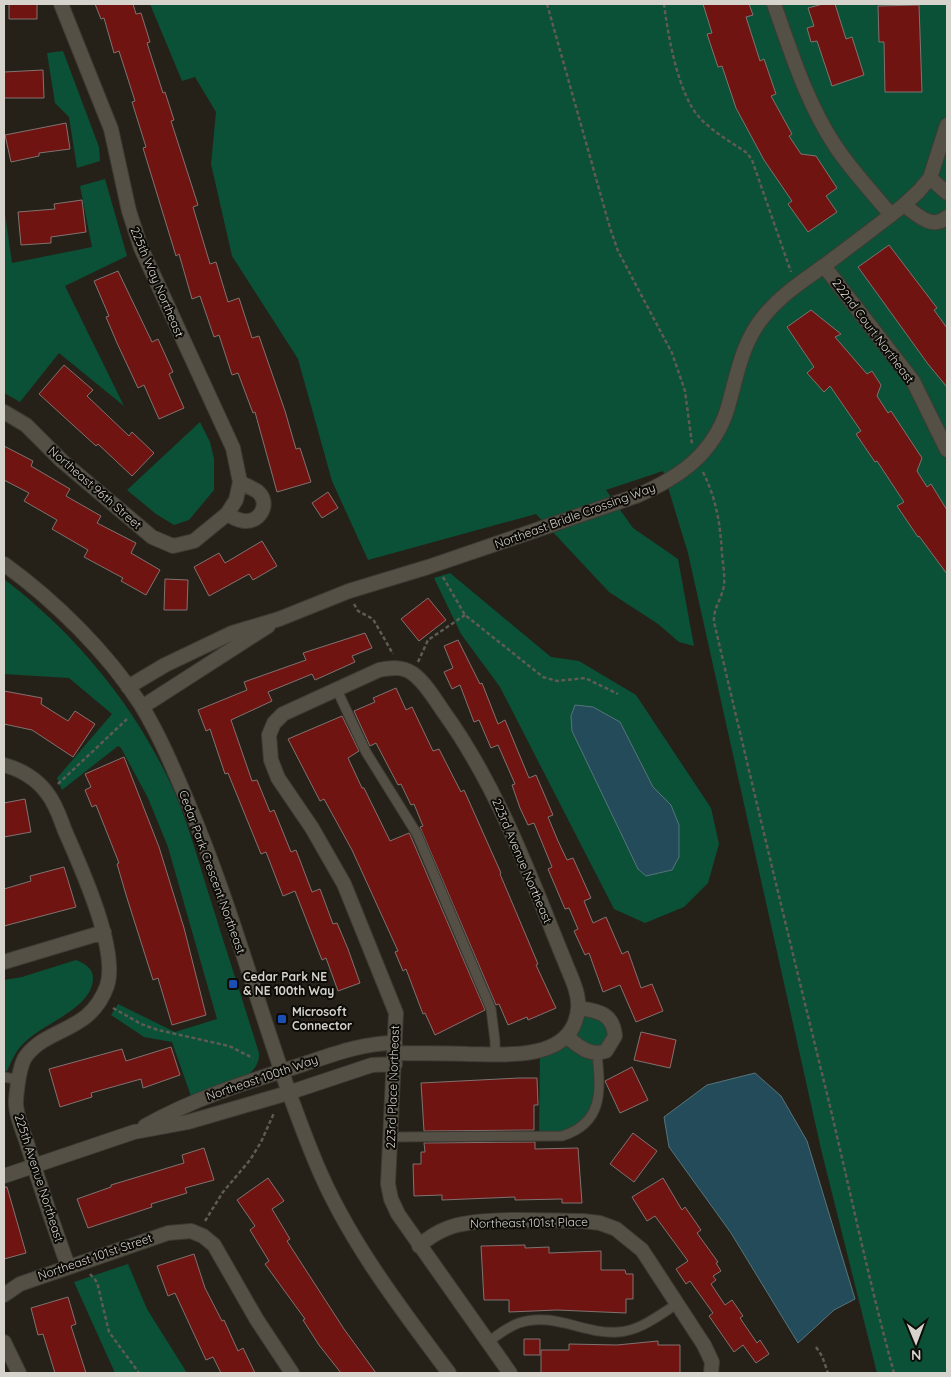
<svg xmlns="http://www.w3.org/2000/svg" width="951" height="1377" font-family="Quicksand,sans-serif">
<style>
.green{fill:#0a5137}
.water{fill:#234b59;stroke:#58747c}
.building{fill:#701412;stroke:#807270}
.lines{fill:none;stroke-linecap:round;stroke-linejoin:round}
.service-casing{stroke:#3e3b34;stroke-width:11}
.minor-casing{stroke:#3e3b34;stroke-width:16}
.tertiary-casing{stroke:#3e3b34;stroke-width:16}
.path{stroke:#5e5b53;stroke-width:2.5;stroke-dasharray:4 2.5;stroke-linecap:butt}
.service{stroke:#545045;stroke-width:9}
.minor{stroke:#545045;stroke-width:14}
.tertiary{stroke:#545045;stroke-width:14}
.transit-dot{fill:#1a4fb4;stroke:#0d0b07;stroke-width:2}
.labels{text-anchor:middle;stroke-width:4;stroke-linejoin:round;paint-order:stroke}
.street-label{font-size:12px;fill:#d5d3cc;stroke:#0d0b07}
.poi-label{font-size:12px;font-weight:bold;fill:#d5d3cc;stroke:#0d0b07;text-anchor:start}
</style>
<rect width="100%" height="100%" fill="#252118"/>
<path class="green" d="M 150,4 L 947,4 L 947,1373 L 877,1373 L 821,1149 L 688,553 L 663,471 L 606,490 L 633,528 L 678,559 L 694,646 L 679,642 L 658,624 L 609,592 L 536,514 L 368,560 L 332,481 L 298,359 L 232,256 L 211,164 L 216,112 L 195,77 L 182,81 Z
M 63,51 L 99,147 L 100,161 L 77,168 L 69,117 L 55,103 L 47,53 Z
M 105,179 L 127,256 L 65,286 L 124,406 L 59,353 L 20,402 L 4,393 L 4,207 L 12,263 L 92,247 L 80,186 Z
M 200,422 L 210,442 L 214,459 L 214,490 L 189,520 L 174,525 L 156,514 L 127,490 Z
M 450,573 L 551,657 L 579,661 L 636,695 L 711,808 L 719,844 L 708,883 L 684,907 L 645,923 L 614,909 L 500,687 L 461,634 L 434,578 Z
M 4,579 C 72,631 129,698 167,776 C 186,814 197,857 210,898 C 226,950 243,1001 259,1053 C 261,1081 213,1091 192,1099 L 172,1042 L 144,1037 L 111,1015 L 118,1004 L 175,1032 L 217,1019 L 168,847 L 148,798 L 121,748 L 118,746 L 62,790 L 57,778 L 112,714 L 69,678 L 4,674 Z
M 76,960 C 84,963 93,968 93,978 C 93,1008 44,1023 25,1042 C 16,1050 12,1060 7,1071 L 4,1071 L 4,980 L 22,977 Z
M 579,1008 L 614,1026 L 597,1054 L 598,1091 L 581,1129 L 539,1136 L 540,1051 L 550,1047 Z
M 128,1264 L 147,1309 L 187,1373 L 115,1373 L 74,1282 Z"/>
<path class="water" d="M 575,705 L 593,707 L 620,722 L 653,787 L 671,805 L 679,825 L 679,857 L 672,870 L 646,876 L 638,869 L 572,731 L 571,716 Z
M 755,1073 L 781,1096 L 807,1141 L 855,1299 L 834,1310 L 798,1343 L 731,1233 L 669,1147 L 664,1117 L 707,1085 Z"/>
<path class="building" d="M 9,4 L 37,4 L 37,19 L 9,19 Z
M 95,4 L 133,4 L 136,14 L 141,13 L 150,42 L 147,43 L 163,93 L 165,92 L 174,120 L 171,121 L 198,205 L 193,207 L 210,264 L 216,262 L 228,302 L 239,298 L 252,338 L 259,336 L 285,411 L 296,449 L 300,448 L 311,482 L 277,492 L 255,412 L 253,413 L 238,373 L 232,375 L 219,335 L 214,337 L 200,296 L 192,299 L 179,254 L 176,256 L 143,148 L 146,147 L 132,102 L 135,101 L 119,51 L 114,53 L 104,18 L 101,19 Z
M 703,4 L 749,4 L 753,15 L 746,17 L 760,61 L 764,59 L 776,94 L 771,96 L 792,134 L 789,136 L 801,154 L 816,156 L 837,188 L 826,196 L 837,212 L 808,232 L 788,204 L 792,201 L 764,160 L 736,108 L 722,66 L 718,67 L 707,34 L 712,33 Z
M 823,4 L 835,4 L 846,39 L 852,37 L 864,75 L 832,86 L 817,41 L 811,42 L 807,28 L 814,26 L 808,8 Z
M 919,5 L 922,92 L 885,92 L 884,42 L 879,42 L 878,6 Z
M 43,70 L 44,98 L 4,98 L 4,72 Z
M 66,123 L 70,149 L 39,153 L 39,156 L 11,162 L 5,135 Z
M 82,200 L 86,232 L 51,237 L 51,243 L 21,245 L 18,212 L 55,209 L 54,204 Z
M 889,245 L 937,308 L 934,310 L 947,328 L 947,387 L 928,364 L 858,267 Z
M 118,271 L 152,342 L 158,339 L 173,372 L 169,374 L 184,408 L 159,419 L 144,385 L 138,388 L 117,343 L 106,317 L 109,316 L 94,281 Z
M 811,310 L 841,334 L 835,337 L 867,374 L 872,371 L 881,385 L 877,396 L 888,413 L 891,411 L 922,458 L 917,471 L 927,487 L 931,484 L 947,510 L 947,574 L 919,536 L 918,537 L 897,506 L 904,502 L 877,461 L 875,462 L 856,434 L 861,431 L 830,386 L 824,392 L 807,373 L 814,367 L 787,327 Z
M 64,365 L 93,390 L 87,396 L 129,436 L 132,432 L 154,453 L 132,476 L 98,444 L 96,446 L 39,394 Z
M 4,446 L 33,461 L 31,466 L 70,489 L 66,496 L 101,516 L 97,523 L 136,543 L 131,553 L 160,570 L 146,595 L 121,581 L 123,578 L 84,557 L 88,550 L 52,529 L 57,520 L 24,501 L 29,493 L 4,480 Z
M 328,492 L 338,508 L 322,518 L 312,503 Z
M 262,541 L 277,566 L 253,580 L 249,574 L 209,596 L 194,567 L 219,553 L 225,563 Z
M 165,579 L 188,580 L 187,610 L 164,610 Z
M 428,598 L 446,620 L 419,641 L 401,619 Z
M 365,633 L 372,648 L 352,656 L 355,662 L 315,680 L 312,674 L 268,692 L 272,701 L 231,720 L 252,781 L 257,780 L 270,812 L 274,810 L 291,852 L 296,850 L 312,892 L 320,889 L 333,924 L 337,923 L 348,949 L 360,983 L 338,991 L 326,958 L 322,960 L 295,891 L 283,896 L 266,852 L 261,854 L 228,773 L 225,774 L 210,729 L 206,731 L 198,710 L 247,690 L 244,682 L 306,660 L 303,653 Z
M 458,640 L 480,684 L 482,683 L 498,724 L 505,720 L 529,778 L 536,775 L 553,815 L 548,817 L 558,841 L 567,860 L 573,858 L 591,898 L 584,901 L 593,923 L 606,917 L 622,954 L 628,951 L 641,988 L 652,984 L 663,1011 L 636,1022 L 620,985 L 603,992 L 589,953 L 585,955 L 574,931 L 578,929 L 569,908 L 565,909 L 548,869 L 552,867 L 534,823 L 528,825 L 520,808 L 512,785 L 515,784 L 498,745 L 491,748 L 479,720 L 474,722 L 460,685 L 452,689 L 444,672 L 453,668 L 444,646 Z
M 396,688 L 406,710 L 412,707 L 433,751 L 439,749 L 461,792 L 464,790 L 501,873 L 500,874 L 538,964 L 536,965 L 556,1008 L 528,1020 L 527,1017 L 508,1025 L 499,1004 L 496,1005 L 420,827 L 423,826 L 414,804 L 411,805 L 401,784 L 398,785 L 376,743 L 370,746 L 354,711 L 375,702 L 373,698 Z
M 4,691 L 42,698 L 41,704 L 68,721 L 75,711 L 95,724 L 73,757 L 32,730 L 4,724 Z
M 342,716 L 359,751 L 348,758 L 362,788 L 364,788 L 390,841 L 409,833 L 411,837 L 485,1010 L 435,1035 L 425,1013 L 423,1014 L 406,969 L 403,971 L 395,952 L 398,951 L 352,850 L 324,799 L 320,801 L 288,739 Z
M 124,757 L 159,847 L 184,928 L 206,1015 L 172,1025 L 158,978 L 153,980 L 127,898 L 117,864 L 119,863 L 96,805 L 92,807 L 85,790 L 91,787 L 85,774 Z
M 25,799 L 31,832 L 4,837 L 4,803 Z
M 64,867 L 76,907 L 4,926 L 4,889 L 31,881 L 30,876 Z
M 641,1032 L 676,1040 L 670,1068 L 634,1060 Z
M 171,1047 L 180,1075 L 143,1088 L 141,1079 L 91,1093 L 92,1097 L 60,1107 L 49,1069 L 122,1049 L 126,1061 Z
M 632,1067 L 648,1100 L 620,1113 L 605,1081 Z
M 519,1078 L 537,1078 L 538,1105 L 534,1105 L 534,1130 L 424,1131 L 421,1083 Z
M 633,1133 L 657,1151 L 634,1182 L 610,1164 Z
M 535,1142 L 535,1149 L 578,1148 L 582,1203 L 562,1203 L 562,1199 L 515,1200 L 515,1197 L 442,1200 L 442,1195 L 414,1196 L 413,1164 L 421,1164 L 421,1152 L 425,1152 L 424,1143 Z
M 204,1148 L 214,1180 L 185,1188 L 187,1193 L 151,1204 L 152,1207 L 88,1228 L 77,1199 L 111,1187 L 111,1185 L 184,1163 L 182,1155 Z
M 268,1178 L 284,1201 L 272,1209 L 290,1239 L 287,1241 L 344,1329 L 376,1373 L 341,1373 L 319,1345 L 303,1320 L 305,1319 L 265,1264 L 269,1261 L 250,1230 L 255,1226 L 237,1200 Z
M 663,1178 L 682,1210 L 685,1207 L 701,1230 L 697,1233 L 718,1262 L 716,1263 L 721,1271 L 713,1276 L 716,1280 L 711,1284 L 725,1305 L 732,1300 L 743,1316 L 740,1318 L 757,1343 L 760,1340 L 769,1354 L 756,1363 L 743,1345 L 734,1352 L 709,1316 L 713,1313 L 690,1281 L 686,1284 L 676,1269 L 688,1261 L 655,1216 L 647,1221 L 632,1197 Z
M 4,1187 L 7,1187 L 26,1253 L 4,1259 Z
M 525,1245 L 525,1248 L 549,1247 L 549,1253 L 601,1251 L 601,1270 L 625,1270 L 626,1274 L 633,1274 L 633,1299 L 626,1299 L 626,1313 L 557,1310 L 509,1312 L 509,1300 L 484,1300 L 481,1246 Z
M 194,1254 L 205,1288 L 222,1321 L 224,1320 L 238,1351 L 243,1348 L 255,1373 L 221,1373 L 213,1357 L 206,1360 L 175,1293 L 168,1296 L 157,1266 Z
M 68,1297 L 76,1324 L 71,1326 L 86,1373 L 55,1373 L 43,1334 L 38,1335 L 31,1308 Z
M 524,1339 L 540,1339 L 540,1355 L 524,1355 Z
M 658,1341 L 658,1345 L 680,1345 L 680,1373 L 541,1373 L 541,1350 L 569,1350 L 569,1344 L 617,1345 Z"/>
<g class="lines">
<defs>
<path id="service" d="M 336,688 L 366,752 L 417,834 L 491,1009 L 495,1041 L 495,1054
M 4,1077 L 19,1080
M 392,1137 L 562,1136 C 603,1123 601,1092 597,1054
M 486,1343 C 497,1336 507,1327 519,1323 C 553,1311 585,1335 618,1332 C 640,1331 659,1315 677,1304"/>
<path id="minor" d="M 774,4 C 791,52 807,104 836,147 C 852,171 873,193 891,215
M 930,178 L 947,193
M 918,192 L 930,178 L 947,125
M 904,205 C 916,214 933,231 947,217
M 824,266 L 913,381 L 947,450
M 4,412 L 26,425 L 62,461 L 152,537 L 173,546 L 194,541 L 227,514 L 236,500 L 240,482 L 233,448 L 141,248 L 129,211 L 111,129 L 61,4
M 227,514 C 233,517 238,521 245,521 C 261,522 271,502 257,491 C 252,488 245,485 240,482
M 4,765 C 20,769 37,779 47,793 C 56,804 60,818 65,831 C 80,865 119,950 107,986 C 90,1033 49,1026 26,1056 C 19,1066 17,1088 16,1100 C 15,1112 22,1129 26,1140 C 39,1183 53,1224 68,1266
M 4,962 L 104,932
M 567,1037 C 579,1046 589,1057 606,1051 L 615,1036 C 613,1013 598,1011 579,1008
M 395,1053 C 419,1053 444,1053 468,1054 C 506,1054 573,1062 578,1009 C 580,994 570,975 565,962 C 530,876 498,787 443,711 C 435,699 424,681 412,673 C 402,666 390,668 379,670 L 283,714 L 274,723 L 269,735 L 271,760 L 278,778 L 312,828 L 344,884 L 396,1013 L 388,1184 L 391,1199 L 398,1214 L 510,1373
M 145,1126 C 193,1099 243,1083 295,1067 C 329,1056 360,1043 395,1043
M 4,1176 L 134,1132 L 188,1122 L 288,1093 L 372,1065 L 395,1064
M 419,1246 C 428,1238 437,1232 448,1228 C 479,1216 548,1221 583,1221 L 600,1223 L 616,1229 L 642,1250 L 704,1345 L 712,1362 L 711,1373
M 4,1295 L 20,1284 L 168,1233 L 191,1231 L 203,1236 L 214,1245 L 257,1320 L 292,1373
M 4,1342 L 19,1373"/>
<path id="tertiary" d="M 4,564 C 55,601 107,652 141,705 C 160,736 174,770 188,803 C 238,920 267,1045 316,1163 C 348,1240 399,1306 449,1373
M 128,687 L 165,665 L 232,633 L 279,619 L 349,591 L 428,567 L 636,496 C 679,478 714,454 728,407 C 737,375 742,342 764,316 C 782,294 803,281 825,265 C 852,245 878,225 904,205 L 918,192
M 142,707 L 268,626"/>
</defs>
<use href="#service" class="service-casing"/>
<use href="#minor" class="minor-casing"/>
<use href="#tertiary" class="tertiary-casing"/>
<path class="path" d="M 547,4 L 610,228 L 618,251 L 672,353 L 685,391 L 692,444
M 664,4 C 668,35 678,95 700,118 C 713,132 731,142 747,153 L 752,160 L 791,272
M 703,472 C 717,501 720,523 722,554 C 723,564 725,575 724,585 C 722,599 713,608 714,622 C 751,780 789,939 828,1098 C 850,1190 869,1282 894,1373
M 443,577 L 465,615 L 543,677 L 557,681 L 585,678 L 618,694
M 354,604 L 358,611 L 373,619 L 393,654
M 418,662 L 428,640 L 465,615
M 58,784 L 127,719
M 113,1008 L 141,1024 L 158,1030 L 229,1046 L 253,1058
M 205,1221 L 223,1192 L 250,1160 L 261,1142 L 274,1113
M 90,1274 L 97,1282 L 109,1332 L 139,1373
M 816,1347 L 822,1356 L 828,1373"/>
<use href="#service" class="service"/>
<use href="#minor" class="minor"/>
<use href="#tertiary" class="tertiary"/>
</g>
<g class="transit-dot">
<rect x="228" y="979" width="10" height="10" rx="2.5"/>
<rect x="277" y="1014" width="10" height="10" rx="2.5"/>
</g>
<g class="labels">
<g class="street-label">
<text transform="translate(157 282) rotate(67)" y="4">225th Way Northeast</text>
<text transform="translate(873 331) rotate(53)" y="4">222nd Court Northeast</text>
<text transform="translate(95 488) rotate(41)" y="4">Northeast 96th Street</text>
<text transform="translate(575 516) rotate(-20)" y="4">Northeast Bridle Crossing Way</text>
<text transform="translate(522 861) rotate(67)" y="4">223rd Avenue Northeast</text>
<text transform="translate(212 872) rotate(70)" y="4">Cedar Park Crescent Northeast</text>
<text transform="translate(262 1078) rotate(-19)" y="4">Northeast 100th Way</text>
<text transform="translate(393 1087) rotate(-88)" y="4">223rd Place Northeast</text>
<text transform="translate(39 1178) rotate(72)" y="4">225th Avenue Northeast</text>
<text transform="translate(529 1223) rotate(-1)" y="4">Northeast 101st Place</text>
<text transform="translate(95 1257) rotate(-19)" y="4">Northeast 101st Street</text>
</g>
<g class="poi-label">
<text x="243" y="981">Cedar Park NE<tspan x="243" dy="14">&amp; NE 100th Way</tspan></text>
<text x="292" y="1016">Microsoft<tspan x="292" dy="14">Connector</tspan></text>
</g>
</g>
<rect width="951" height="1377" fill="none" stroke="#d5d3cc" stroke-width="10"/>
<g transform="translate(916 1342) rotate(179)" stroke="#0d0b07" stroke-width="4" paint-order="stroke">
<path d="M0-4L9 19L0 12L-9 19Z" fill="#d5d3cc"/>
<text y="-8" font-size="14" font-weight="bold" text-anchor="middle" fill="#d5d3cc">N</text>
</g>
</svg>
